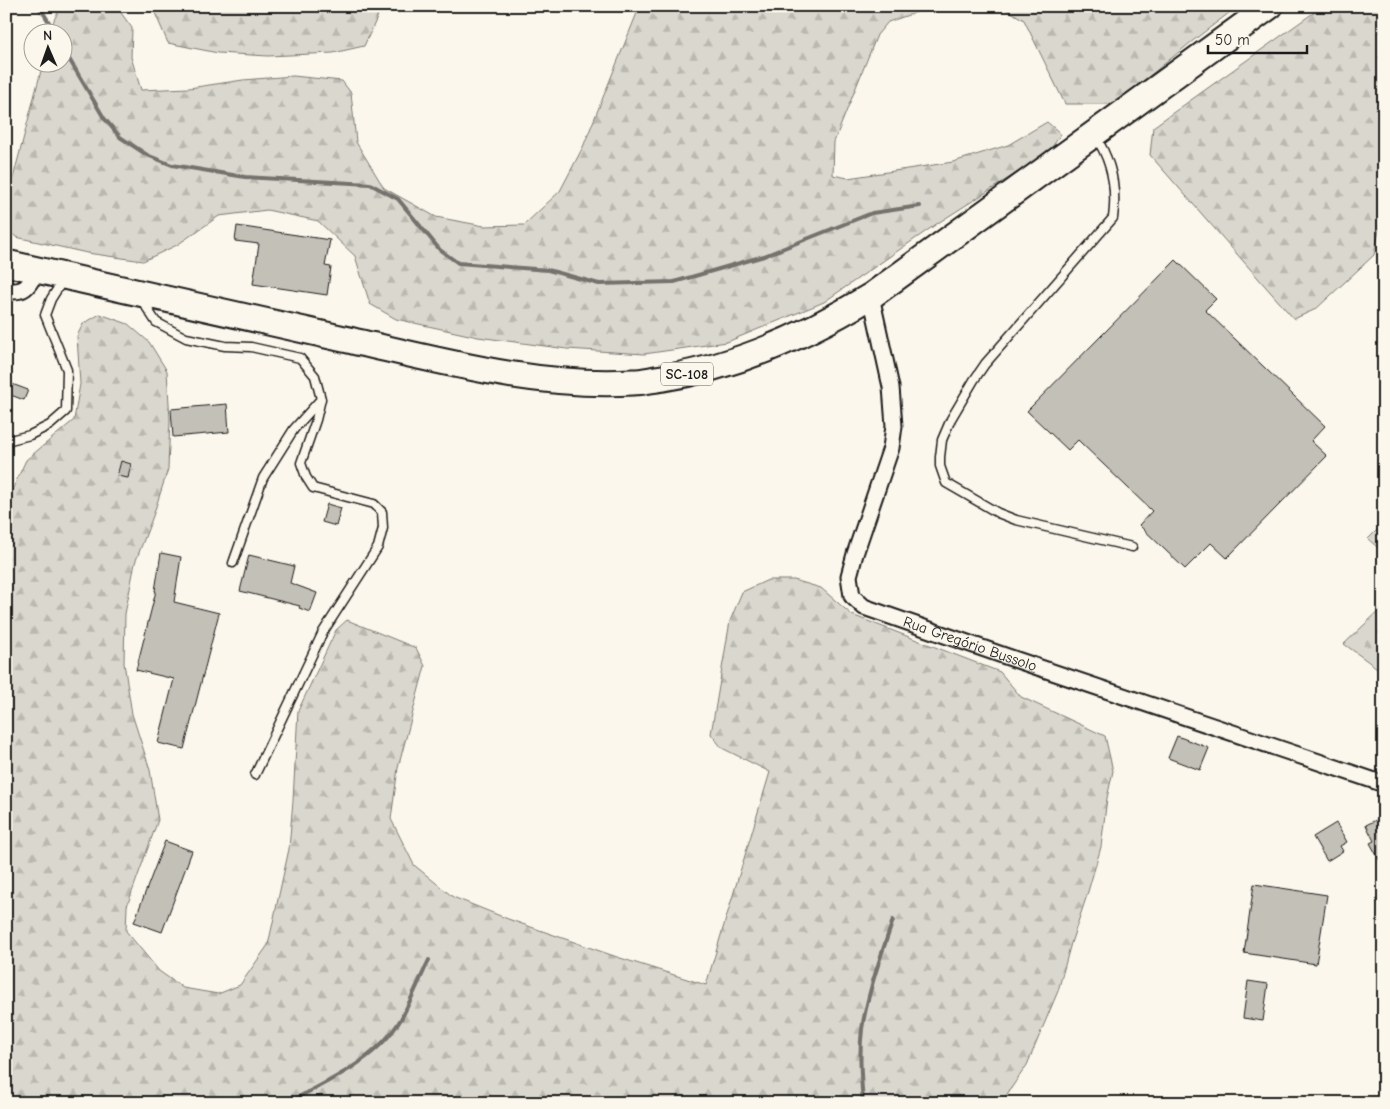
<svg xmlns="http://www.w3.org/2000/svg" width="1390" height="1109" font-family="'Comic Neue',sans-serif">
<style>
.forest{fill:url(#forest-firs);stroke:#7b7a75}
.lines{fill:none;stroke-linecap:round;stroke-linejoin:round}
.stream{stroke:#74726e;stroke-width:4}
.building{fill:#c3c0b8;stroke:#1c1c1c}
.service-casing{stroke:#1c1c1c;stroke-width:11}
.minor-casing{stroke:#1c1c1c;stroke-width:19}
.primary-casing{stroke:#1c1c1c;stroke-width:29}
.service{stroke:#fbf7ec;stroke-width:8}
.minor{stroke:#fbf7ec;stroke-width:15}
.primary{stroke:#fbf7ec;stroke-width:25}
.labels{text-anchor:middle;stroke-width:4;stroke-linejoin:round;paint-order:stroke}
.shield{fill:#fbf7ec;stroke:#5f5e5a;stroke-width:1}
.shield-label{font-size:14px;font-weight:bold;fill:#1c1c1c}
.street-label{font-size:15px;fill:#1c1c1c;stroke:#fbf7ec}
</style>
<defs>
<pattern id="forest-firs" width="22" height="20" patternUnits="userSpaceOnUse" patternTransform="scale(1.25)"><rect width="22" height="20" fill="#dad7ce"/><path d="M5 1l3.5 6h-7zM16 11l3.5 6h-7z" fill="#bab8b0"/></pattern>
</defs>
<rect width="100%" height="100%" fill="#fbf7ec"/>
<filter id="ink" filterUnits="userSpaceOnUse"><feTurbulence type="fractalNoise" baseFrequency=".02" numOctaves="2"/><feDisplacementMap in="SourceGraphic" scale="10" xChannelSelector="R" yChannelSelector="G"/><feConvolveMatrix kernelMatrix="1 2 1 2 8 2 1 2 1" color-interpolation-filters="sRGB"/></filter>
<g filter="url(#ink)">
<path class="forest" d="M 61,6 L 116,6 L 132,28 L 131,57 L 141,90 L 189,88 L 243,80 L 293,76 L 342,81 L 351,93 L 356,142 L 384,188 L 436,217 L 484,226 L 524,225 L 560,191 L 583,147 L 637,13 L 638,6 L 935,6 L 888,22 L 877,35 L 834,142 L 833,175 L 848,178 L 953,162 L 1008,145 L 1047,122 L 1061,134 L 1048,153 L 938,223 L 824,302 L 727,342 L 644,354 L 567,349 L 478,337 L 396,319 L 370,304 L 355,256 L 318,221 L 267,210 L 219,216 L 177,245 L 143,261 L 87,253 L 16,237 L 6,228 L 6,205 L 43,63 L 62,62 L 62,32 L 51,32 L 54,20 Z
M 158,6 L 380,6 L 377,18 L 364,46 L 333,53 L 268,56 L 218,53 L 168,43 L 155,13 Z
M 1001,6 L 1238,6 L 1190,43 L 1115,104 L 1065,104 L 1024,20 Z
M 1323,6 L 1384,6 L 1384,206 L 1374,255 L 1316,309 L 1294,319 L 1150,155 L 1153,127 Z
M 100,314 L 128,324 L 149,342 L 167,371 L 170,420 L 168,469 L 153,516 L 135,563 L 125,614 L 124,663 L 132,714 L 150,770 L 158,820 L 127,906 L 126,931 L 159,971 L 183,988 L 218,994 L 240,985 L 268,945 L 289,849 L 293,800 L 298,711 L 336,630 L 347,620 L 416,648 L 425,666 L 398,768 L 391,819 L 414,865 L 453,897 L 508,919 L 617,957 L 706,985 L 770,772 L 722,748 L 711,734 L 730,621 L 742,592 L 768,580 L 794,580 L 821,588 L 852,615 L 1000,672 L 1021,697 L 1105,736 L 1113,771 L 1107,798 L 1101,847 L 1087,895 L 1071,943 L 1058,991 L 1027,1065 L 1001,1103 L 6,1103 L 6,503 L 26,460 L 74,420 L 80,384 L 77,336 L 83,324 Z
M 1384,523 L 1384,553 L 1368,539 Z
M 1384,606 L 1384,673 L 1344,644 Z"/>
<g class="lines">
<path class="stream" d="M 37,6 L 44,14 L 55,32
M 62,47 L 104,118 L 120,137 L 147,155 L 172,165 L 245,177 L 370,184 L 398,199 L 440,250 L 458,263 L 548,270 L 599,284 L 674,282 L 764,256 L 872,213 L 920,206
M 287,1103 C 328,1081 376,1061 401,1019 C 411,1000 420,979 429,960
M 863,1103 C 861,1078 859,1053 862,1029 C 868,991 881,956 893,920"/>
</g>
<path class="building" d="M 237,226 L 330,240 L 325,266 L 331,267 L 327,295 L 253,284 L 259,244 L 235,241 Z
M 1176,260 L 1216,299 L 1205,310 L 1325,426 L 1311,441 L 1327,456 L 1227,558 L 1211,543 L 1185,569 L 1139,525 L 1152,511 L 1078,440 L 1068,450 L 1027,411 Z
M 12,384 L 28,390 L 24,400 L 8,394 Z
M 227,404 L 229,432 L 173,437 L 171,409 Z
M 121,461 L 131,464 L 128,478 L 117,476 Z
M 327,504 L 341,508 L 336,526 L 322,522 Z
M 161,553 L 181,557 L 174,602 L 219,613 L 184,749 L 158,743 L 174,679 L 136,670 L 156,591 L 155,591 Z
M 249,555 L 294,566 L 290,583 L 317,593 L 310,612 L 299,608 L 300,606 L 240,591 Z
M 1177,736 L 1209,748 L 1200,770 L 1168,758 Z
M 1384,816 L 1384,868 L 1370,843 L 1374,841 L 1366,825 Z
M 1336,823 L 1347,842 L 1340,846 L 1343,851 L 1327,861 L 1313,837 Z
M 165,841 L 192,851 L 162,932 L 134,922 Z
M 1254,884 L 1327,895 L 1316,964 L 1244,953 Z
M 1248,981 L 1268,984 L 1263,1021 L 1243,1018 Z"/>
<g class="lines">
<defs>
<path id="service" d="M 1095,136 C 1112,161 1117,188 1113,218 L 985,364 L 974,380 L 951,419 L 942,440 L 940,457 L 940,466 L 946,483 L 998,513 L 1016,520 L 1132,547
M 141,299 L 156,322 L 186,338 L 225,346 L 251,347 L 300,358 L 315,376 L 321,399 L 294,429 L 263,478 L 233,563
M 6,441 L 30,435 L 50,425 L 66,411 L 67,370 L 45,315 L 51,299 L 63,280
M 255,775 L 323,632 L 378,547 L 383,528 L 382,512 L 374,504 L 313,488 L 306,477 L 301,463 L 316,420 L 321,399"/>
<g id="minor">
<path d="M 6,290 C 26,294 29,285 37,270"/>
<path id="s1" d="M 871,296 L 891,387 L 894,426 L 891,448 L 855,554 L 849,576 L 852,596 L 864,607 L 1008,657 L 1384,784"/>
</g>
<path id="primary" d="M 6,263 C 119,288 232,313 344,339 C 438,360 536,388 633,382 C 643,382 653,379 664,378 C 739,366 807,335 871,296 L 1270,6"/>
</defs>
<use href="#service" class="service-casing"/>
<use href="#minor" class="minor-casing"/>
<use href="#primary" class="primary-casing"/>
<use href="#service" class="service"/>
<use href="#minor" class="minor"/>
<use href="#primary" class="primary"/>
</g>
</g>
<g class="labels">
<rect class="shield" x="661" y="362.5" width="52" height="23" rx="4"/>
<g class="shield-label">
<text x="687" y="379">SC-108</text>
</g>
<g class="street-label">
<text dy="5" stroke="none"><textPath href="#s1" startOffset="438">Rua Gregório Bussolo</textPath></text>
</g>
</g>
<rect width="1390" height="1109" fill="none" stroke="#fbf7ec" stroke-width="25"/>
<rect x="12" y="12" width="1365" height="1084" fill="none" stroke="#1c1c1c" stroke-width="2" filter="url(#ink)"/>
<g transform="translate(48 48) rotate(358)"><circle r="24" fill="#fbf7ec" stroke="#a29f99"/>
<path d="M0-4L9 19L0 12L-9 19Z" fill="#1c1c1c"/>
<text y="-8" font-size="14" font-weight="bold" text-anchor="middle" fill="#1c1c1c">N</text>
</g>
<path d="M1208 45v8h99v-8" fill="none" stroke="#1c1c1c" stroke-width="2.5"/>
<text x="1215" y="45" font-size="15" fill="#1c1c1c" stroke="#fbf7ec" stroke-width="4" paint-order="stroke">50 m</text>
</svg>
